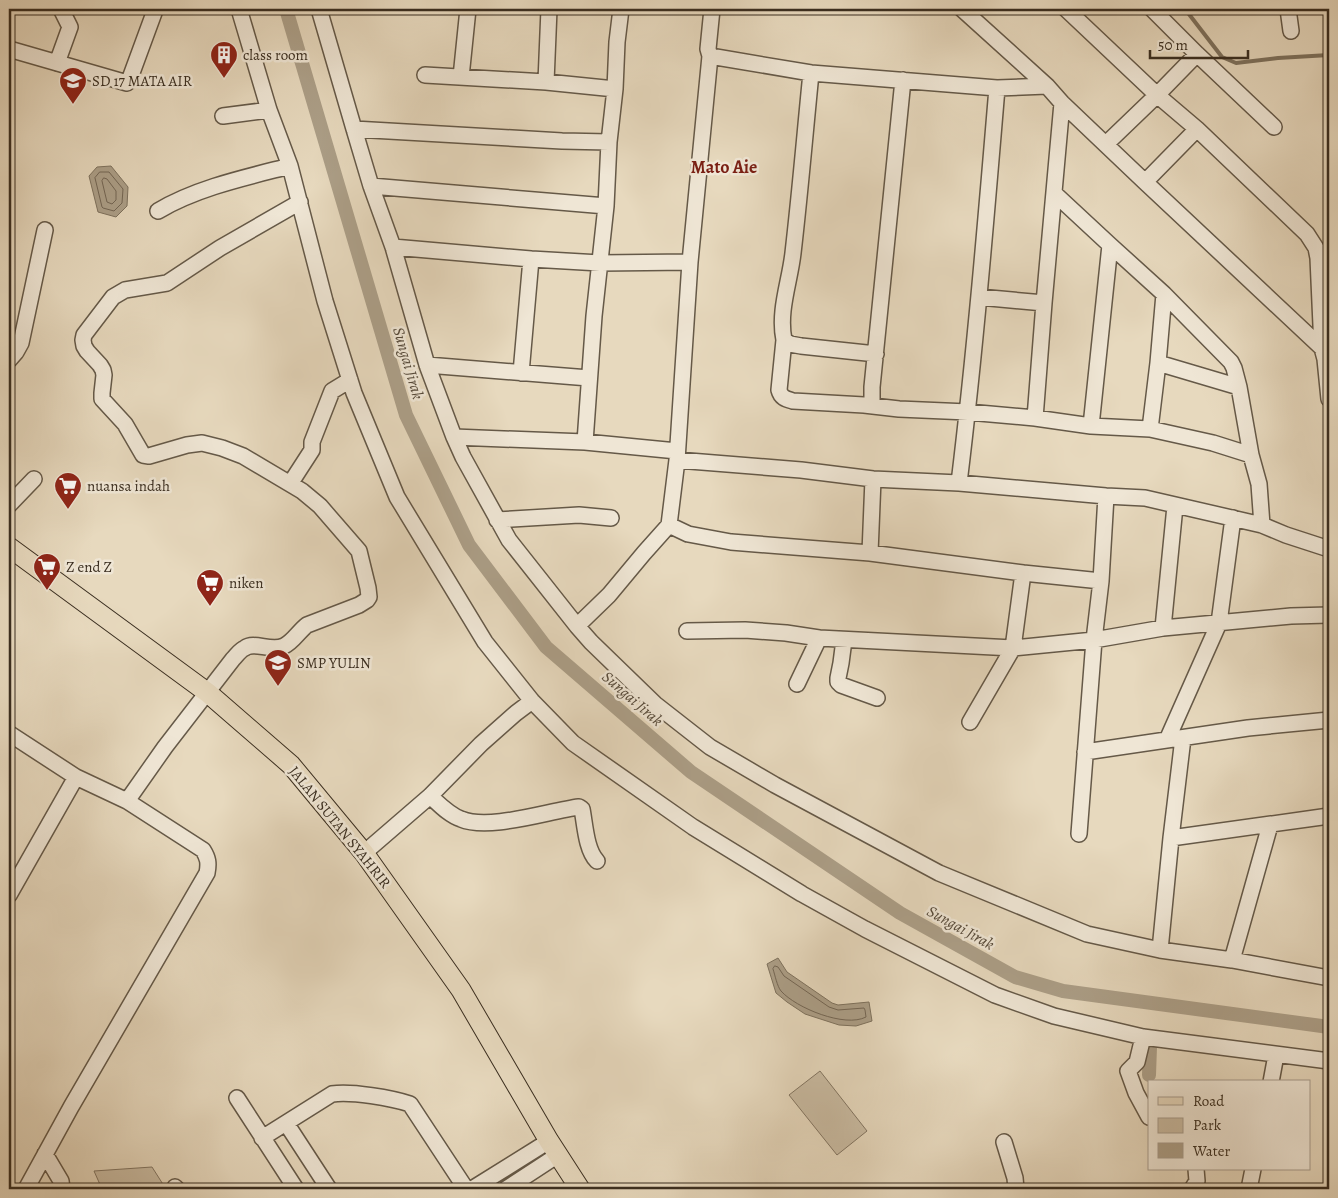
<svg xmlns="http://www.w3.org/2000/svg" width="1338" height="1198" font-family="Alegreya,serif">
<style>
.green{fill:#cabca3;stroke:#827562}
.water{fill:#ac9f88;stroke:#7e725e}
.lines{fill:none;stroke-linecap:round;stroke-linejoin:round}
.shore{stroke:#736654;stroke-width:1}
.stream{stroke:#7e725e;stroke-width:4}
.canal{stroke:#ac9f88;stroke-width:14}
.minor-casing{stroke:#655948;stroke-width:18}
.major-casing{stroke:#3a2e20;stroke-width:21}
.minor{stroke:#efe6d5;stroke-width:15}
.major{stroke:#e7d9be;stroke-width:19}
.labels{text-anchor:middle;stroke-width:5;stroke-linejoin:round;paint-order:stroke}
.poi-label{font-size:15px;fill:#3a2e20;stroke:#efe6d5;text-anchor:start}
.street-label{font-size:15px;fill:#3a2e20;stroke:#efe6d5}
.water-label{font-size:16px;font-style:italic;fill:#564a3a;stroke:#efe6d5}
.quarter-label{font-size:18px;font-weight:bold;fill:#7a1f14;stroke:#efe6d5}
</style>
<rect width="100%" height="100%" fill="#e7d9be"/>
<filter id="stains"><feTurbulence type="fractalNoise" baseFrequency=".004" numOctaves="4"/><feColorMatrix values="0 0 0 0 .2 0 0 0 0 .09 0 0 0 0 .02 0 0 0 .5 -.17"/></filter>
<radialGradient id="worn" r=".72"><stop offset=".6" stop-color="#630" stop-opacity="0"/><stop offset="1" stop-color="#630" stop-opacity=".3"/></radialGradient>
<path class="green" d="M 820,1071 L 867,1131 L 837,1155 L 789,1095 Z
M 152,1167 L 166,1189 L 102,1189 L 94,1171 Z"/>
<path class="water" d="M 111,166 L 128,187 L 127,206 L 116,217 L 98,212 L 89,176 L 97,167 Z
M 778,958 L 787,972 L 832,1003 L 838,1005 L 869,1002 L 872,1021 L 856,1026 L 839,1025 L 805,1014 L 787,1002 L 776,993 L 767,964 Z"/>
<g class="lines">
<path class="shore" d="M 100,172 L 109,172 L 123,189 L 122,203 L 114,211 L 103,208 L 102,207 L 95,178 Z
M 104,178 L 107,179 L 116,191 L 116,200 L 112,204 L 107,202 L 102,181 Z
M 775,966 L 778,967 L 784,976 L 829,1007 L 838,1010 L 864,1008 L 865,1010 L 866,1017 C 845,1028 796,1008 781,991 C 777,986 775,975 773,969 Z"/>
<path class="stream" d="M 1185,9 L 1222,57 L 1236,63 L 1278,58 L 1329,55"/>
<path class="canal" d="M 286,9 L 406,415 L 469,545 L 546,647 L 691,772 L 900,913 L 1015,977 L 1063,991 L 1329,1027
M 1149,1075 L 1150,1047"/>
<defs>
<path id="minor" d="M 239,9 L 269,110 L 290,166 L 325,301 L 354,393 L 397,497 L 485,642 L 532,701 L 573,743 L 693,827 L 802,894 L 865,929 L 995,995 L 1054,1016 L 1143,1037 L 1329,1061
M 319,9 L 354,129 L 371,186 L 393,247 L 427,365 L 454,437 L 463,457 L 509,540 L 577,626 L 591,642 L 655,704 L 710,747 L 775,785 L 939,873 L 1087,934 L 1160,950 L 1232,960 L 1329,978
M 712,9 L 708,49 L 710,56 L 690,262 L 677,460 L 669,525 L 688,534 L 731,542 L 870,553 L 1023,573 L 1101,581
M 962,9 L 1047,86 L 1062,103 L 1145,182 L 1322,348
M 1066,9 L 1157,95 L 1197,129 L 1307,234 L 1316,248 L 1318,258 L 1322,348 L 1325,359 L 1329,399
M 1152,9 L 1197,54 L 1274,127
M 1288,9 L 1291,31
M 9,49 L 127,83 L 129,81 L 154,13
M 710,56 L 811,73 L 997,88 L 1047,86
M 57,63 L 70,27 L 61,9
M 811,73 C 805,133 800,193 793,253 C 790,281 778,311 784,340 L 790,344 L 801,346 L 876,354
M 425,75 L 546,82 L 615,89
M 461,77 L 468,9
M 546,82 L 549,9
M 223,116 L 269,110
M 354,129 L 562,141 L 609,142
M 1106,144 L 1157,95 L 1197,54
M 1145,182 L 1197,129
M 371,186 L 606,206
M 1054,193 L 1110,245 L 1164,294 L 1231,362 L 1234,368 L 1239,387 L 1251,455 L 1259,484 L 1262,525
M 158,211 C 196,188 247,177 290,166
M 393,247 L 531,259 L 600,263 L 690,262
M 979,297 L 1044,303
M 784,340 L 779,390 C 781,398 786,399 793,401 L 864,405 L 899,409 L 968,412 L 1035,418 L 1091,426 L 1150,429 L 1213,443 L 1251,455
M 9,360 L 16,352 L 21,343 L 45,230
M 1158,363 L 1239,387
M 427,365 L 589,378
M 521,373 L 531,259
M 872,406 L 872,387 L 903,80
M 1035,418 L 1044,303 L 1062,103
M 1091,426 L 1110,245
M 1150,429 L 1158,363 L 1164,294
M 454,437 L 585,442 L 677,451
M 585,442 L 594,316 L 606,206 L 609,142 L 615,89 L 617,42 L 621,9
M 677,460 L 801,470 L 873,479 L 959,483 L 1106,496 L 1145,498 L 1262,525 L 1286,535 L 1329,549
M 959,483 C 975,352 986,220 997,88
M 290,484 L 312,450 L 312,442 L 332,391 L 350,380
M 9,505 L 34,479
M 497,520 L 579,515 L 611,518
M 870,553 L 873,479
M 577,626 L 609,595 L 644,553 L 669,525
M 1163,628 L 1175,506
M 687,631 L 745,630 L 786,633 L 819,638 L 797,684
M 819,638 L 1013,648 L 1023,573
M 844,640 L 841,663 L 838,678 L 838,682 L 841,685 L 877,698
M 970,722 L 1013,648 L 1094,640 L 1163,628 L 1291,616 L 1329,615
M 10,734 L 76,777 L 127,801 L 203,850 C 208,858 209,863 207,873 L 71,1107 L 26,1189
M 1167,740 L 1219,623 L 1233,518
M 1085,752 L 1248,728 L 1329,720
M 430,796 C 439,804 449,815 461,819 C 489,831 548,811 579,807 L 582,809 C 585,824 586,850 597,861
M 127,801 L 165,747 L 233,659 C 237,655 240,650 245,648 C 254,641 271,652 284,646 C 293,642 299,631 307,625 L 359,605 L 367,600 L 369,597 L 368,588 L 359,551 L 320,506 L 302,491 L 243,456 L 222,448 L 202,443 L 187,445 L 149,456 L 143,455 L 125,424 L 102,399 L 102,393 L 104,375 L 103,370 L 100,365 L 87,351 L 84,346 L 83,340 L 84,335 L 113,297 L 125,290 L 167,283 L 220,248 L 300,202
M 1079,834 L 1094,640 L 1101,581 L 1106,496
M 1171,838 L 1329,816
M 364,853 L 430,796 L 481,744 L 516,713 L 532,701
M 9,895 L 76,777
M 1160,950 L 1171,838 L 1183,738
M 1232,960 L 1270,825
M 1143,1037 L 1137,1062 L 1128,1071 L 1136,1093 L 1149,1117
M 1271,1082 L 1276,1055
M 237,1098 L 296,1189
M 286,1123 L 329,1189
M 262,1138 L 332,1094 C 351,1091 392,1098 410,1104 L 466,1189
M 1004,1142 L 1015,1178 L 1016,1189
M 45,1154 L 61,1181 L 62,1189
M 175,1187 L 177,1189
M 472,1189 L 549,1141
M 506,1189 L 558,1155
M 1192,1189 L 1197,1181 L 1196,1169
M 1249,1189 L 1253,1169"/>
<path id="major" d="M 9,547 L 208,693 L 291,765 L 364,853 L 461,990 L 549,1141 L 580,1189"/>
</defs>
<use href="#minor" class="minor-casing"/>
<use href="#major" class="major-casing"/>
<use href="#minor" class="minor"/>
<use href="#major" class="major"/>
</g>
<defs>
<symbol id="building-pin" viewBox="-11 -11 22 30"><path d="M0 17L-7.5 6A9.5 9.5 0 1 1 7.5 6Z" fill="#8f2418" stroke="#efe6d5"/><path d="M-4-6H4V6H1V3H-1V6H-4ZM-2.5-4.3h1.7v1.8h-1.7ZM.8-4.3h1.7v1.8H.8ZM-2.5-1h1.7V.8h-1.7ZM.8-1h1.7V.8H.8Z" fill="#fff"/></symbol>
<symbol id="school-pin" viewBox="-11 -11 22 30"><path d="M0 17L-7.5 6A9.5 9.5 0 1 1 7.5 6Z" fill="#8f2418" stroke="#efe6d5"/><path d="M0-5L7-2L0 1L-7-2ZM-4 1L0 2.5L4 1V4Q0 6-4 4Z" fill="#fff"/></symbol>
<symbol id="supermarket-pin" viewBox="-11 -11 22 30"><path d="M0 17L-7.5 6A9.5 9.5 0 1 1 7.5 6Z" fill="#8f2418" stroke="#efe6d5"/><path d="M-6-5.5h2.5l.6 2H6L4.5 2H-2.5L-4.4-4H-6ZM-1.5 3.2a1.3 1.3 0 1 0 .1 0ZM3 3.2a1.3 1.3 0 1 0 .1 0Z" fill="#fff"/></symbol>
</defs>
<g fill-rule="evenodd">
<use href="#building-pin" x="208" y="39" width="32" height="43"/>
<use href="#school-pin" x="57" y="65" width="32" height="43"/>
<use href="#supermarket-pin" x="52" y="470" width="32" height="43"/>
<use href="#supermarket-pin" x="31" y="551" width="32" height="43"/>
<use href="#supermarket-pin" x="194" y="567" width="32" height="43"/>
<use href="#school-pin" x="262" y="647" width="32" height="43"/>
</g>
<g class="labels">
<g class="poi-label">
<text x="243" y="60">class room</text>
<text x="92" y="86">SD 17 MATA AIR</text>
<text x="87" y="491">nuansa indah</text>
<text x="66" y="572">Z end Z</text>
<text x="229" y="588">niken</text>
<text x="297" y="668">SMP YULIN</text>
</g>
<g class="street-label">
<text transform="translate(340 827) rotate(51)" y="5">JALAN SUTAN SYAHRIR</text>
</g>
<g class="water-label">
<text transform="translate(409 363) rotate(74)" y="6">Sungai Jirak</text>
<text transform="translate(633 698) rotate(41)" y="6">Sungai Jirak</text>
<text transform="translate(961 927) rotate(29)" y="6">Sungai Jirak</text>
</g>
<g class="quarter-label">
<text x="724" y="173">Mato Aie</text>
</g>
</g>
<rect width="1338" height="1198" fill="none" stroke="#e7d9be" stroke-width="30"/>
<rect x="10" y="10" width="1318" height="1178" fill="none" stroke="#3a2e20" stroke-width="2.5"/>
<rect x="15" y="15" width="1308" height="1168" fill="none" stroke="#3a2e20"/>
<rect x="1148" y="1080" width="162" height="90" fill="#efe6d5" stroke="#a79c8d"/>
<rect x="1158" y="1097" width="25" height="8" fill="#e7d9be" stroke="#a79c8d"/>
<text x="1193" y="1106" font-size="15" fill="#3a2e20">Road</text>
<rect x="1158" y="1118" width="25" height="15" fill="#cabca3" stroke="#a79c8d"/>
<text x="1193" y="1130" font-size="15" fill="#3a2e20">Park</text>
<rect x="1158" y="1143" width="25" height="15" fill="#ac9f88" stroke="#a79c8d"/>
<text x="1193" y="1156" font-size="15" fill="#3a2e20">Water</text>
<path d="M1150 50v8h98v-8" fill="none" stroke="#3a2e20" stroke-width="2.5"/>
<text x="1158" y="50" font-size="15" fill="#3a2e20" stroke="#efe6d5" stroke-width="4" paint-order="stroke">50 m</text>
<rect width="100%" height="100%" filter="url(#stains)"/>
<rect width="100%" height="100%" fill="url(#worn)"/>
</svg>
